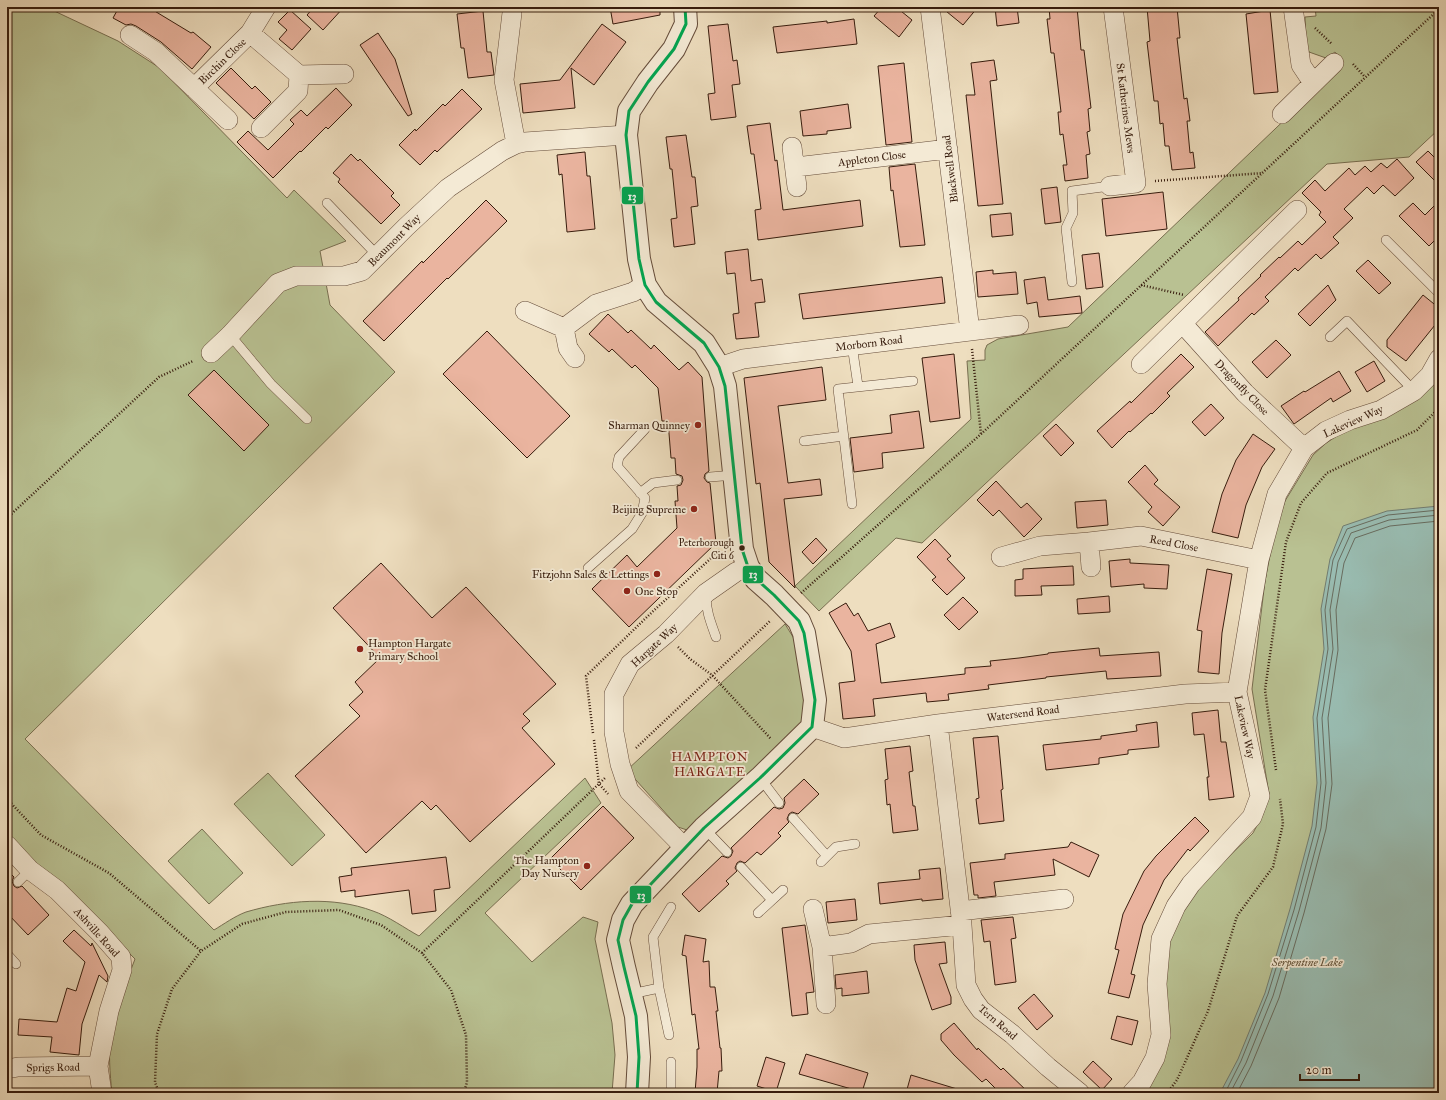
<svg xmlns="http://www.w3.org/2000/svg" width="1446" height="1100" font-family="'IM FELL Great Primer',serif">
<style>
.green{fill:#b9c192;stroke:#786e50}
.water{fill:#99bcb1;stroke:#727c6f}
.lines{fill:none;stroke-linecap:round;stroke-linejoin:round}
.shore{stroke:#686c5f;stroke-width:1}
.building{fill:#eab49f;stroke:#371c0d}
.service-casing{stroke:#654c3a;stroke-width:10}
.minor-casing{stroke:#654c3a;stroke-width:20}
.tertiary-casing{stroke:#654c3a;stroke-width:24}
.path{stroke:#371c0d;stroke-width:2.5;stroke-dasharray:1 2;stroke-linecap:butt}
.service{stroke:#f4ead5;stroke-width:9}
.minor{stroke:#f4ead5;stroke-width:19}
.tertiary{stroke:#f4ead5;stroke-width:22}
.bus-1-casing{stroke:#f4ead5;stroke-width:6}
.bus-1{stroke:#00a651;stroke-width:3}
.poi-dot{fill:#8f2418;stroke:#f4ead5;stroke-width:1.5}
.bus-dot{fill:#371c0d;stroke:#f4ead5;stroke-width:1.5}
.labels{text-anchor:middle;stroke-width:3.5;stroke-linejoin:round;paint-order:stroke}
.bus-label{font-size:10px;fill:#371c0d;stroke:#f4ead5;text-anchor:end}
.street-label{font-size:11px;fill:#371c0d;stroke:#f4ead5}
.poi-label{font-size:11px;fill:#371c0d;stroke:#f4ead5;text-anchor:end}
.park-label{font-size:11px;font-style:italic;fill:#5e4e35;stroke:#f4ead5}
.quarter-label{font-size:13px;letter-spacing:1px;fill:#7a1f14;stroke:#f4ead5}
.line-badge{stroke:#f4ead5;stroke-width:1.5}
.badge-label{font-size:11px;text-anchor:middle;font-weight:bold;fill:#fff}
</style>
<rect width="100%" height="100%" fill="#eedebf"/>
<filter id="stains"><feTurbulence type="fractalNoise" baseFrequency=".005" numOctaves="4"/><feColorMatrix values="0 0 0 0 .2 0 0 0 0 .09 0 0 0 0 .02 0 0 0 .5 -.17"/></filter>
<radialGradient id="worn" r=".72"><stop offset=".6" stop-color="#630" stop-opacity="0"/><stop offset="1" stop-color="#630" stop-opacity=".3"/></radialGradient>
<path class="green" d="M 7,7 L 38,7 L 50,9 L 118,41 L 160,68 L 287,198 L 294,190 L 346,241 L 320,251 L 330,305 L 395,372 L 25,739 L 214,930 C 224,924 235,916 246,912 C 287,900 333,896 373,911 C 388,916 406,929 419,936 L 585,778 L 601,803 L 485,913 L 532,962 L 583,917 L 598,922 L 595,939 L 612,1023 L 615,1055 L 612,1093 L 112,1093 C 110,1075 108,1049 111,1032 C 116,1007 126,983 135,959 L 64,887 L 43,871 L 7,833 Z
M 1315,7 L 1439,7 L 1439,129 L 1409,157 L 1327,164 L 922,543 L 896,538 L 819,611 L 795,586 L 971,419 L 967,361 L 985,360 L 985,350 L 987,345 L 998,339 L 1068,327 L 1344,63 L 1335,52 L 1326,58 L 1309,52 L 1306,43 L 1305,17 L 1316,16 Z
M 1439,377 L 1439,1093 L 1143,1093 L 1171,935 L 1185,904 L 1209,876 L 1253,833 L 1263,814 L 1269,794 L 1252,689 L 1265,581 L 1274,535 L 1285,501 L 1313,455 L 1326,443 L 1345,431 Z
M 785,624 L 798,645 L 804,689 L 805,712 L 798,732 L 687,830 L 678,827 L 627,770 Z
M 268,773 L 325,835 L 292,866 L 234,804 Z
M 202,829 L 243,873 L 209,904 L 168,861 Z"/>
<path class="water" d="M 1439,506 L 1439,1093 L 1220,1093 L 1238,1059 L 1265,993 L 1290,909 L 1312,826 L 1317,783 L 1313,717 L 1324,649 L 1321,609 L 1330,559 L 1343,526 L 1387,511 Z"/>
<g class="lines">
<path class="shore" d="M 1225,1093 L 1241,1061 L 1268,994 L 1294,910 L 1316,827 L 1321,783 L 1317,718 L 1328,649 L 1325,610 L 1333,560 L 1347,529 L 1388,515 L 1439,510
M 1230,1093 L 1246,1063 L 1273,996 L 1299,911 L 1321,828 L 1326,783 L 1322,718 L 1333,649 L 1330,610 L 1338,562 L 1351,533 L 1389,520 L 1439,515
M 1237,1093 L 1251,1066 L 1279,998 L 1304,913 L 1326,829 L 1332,784 L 1328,718 L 1338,650 L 1336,610 L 1344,563 L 1355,538 L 1390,526 L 1439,521"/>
</g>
<path class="building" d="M 119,7 L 148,7 L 191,33 L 193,32 L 211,47 L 192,69 L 161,42 L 136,26 L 131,24 L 126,25 L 113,18 Z
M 314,7 L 344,7 L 323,30 L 307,15 Z
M 610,7 L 660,7 L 660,15 L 613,24 Z
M 882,7 L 896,7 L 912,20 L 899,37 L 874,16 Z
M 941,7 L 978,7 L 963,25 Z
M 995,7 L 1017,7 L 1019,23 L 997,26 Z
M 1049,7 L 1077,7 L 1081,50 L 1084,50 L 1091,108 L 1088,109 L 1090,131 L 1087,132 L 1090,154 L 1086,155 L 1088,178 L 1065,181 L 1063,165 L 1067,165 L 1063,134 L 1060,135 L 1058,112 L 1061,112 L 1054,53 L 1051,53 L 1047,19 L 1050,19 Z
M 1147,7 L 1177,7 L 1180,38 L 1177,38 L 1181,73 L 1184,99 L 1187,98 L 1190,121 L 1187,121 L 1190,153 L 1193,152 L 1195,168 L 1172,170 L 1169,146 L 1165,146 L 1163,123 L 1160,124 L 1158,101 L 1154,101 L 1147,42 L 1150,41 Z
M 290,10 L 311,29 L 292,50 L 279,39 L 287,30 L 278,22 Z
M 1270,10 L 1278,92 L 1254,94 L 1246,14 Z
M 483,11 L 487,52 L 491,52 L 494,75 L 468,78 L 464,48 L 461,48 L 457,14 Z
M 854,19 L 857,44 L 777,53 L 773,27 L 827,21 L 827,23 Z
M 602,24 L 626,42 L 594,85 L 571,68 L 575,108 L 523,113 L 520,84 L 560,80 Z
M 728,24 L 733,61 L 737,60 L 740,84 L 732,85 L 736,117 L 711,120 L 708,94 L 715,93 L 708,26 Z
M 378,33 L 395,59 L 412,114 L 408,116 L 360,45 Z
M 994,60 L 997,80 L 990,81 L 1003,204 L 978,206 L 966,95 L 975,95 L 971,63 Z
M 904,63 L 912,142 L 886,145 L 878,66 Z
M 231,68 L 252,89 L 255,86 L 271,102 L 254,119 L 216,83 Z
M 336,88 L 352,105 L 328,129 L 326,127 L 301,152 L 300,151 L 273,178 L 237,142 L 248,131 L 268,150 L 294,124 L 290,120 L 301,110 L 307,116 Z
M 462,89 L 482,109 L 437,152 L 435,150 L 420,165 L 399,145 L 415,129 L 416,131 L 443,104 L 445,106 Z
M 848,104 L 851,128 L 827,131 L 827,134 L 803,136 L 800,111 Z
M 770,123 L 775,161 L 777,160 L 783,210 L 860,200 L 863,226 L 758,240 L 755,210 L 761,209 L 754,154 L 751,154 L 747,126 Z
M 686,135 L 692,177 L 695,177 L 698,206 L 691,207 L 695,244 L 674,247 L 671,219 L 677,218 L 672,169 L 670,169 L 666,137 Z
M 1428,151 L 1439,162 L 1439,185 L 1416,162 Z
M 585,152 L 587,176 L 590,176 L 595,229 L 567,232 L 562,174 L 559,175 L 557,155 Z
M 351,154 L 358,161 L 360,159 L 394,193 L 391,196 L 400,205 L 381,224 L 338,182 L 340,179 L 333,173 Z
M 1397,159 L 1414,178 L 1395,196 L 1383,185 L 1374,194 L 1367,187 L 1344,209 L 1353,218 L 1333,237 L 1339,243 L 1321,259 L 1316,254 L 1298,271 L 1295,268 L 1265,297 L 1269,301 L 1254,315 L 1252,313 L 1218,346 L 1205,332 L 1239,300 L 1238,298 L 1261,276 L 1260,275 L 1279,257 L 1280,258 L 1298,241 L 1302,245 L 1326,222 L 1319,215 L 1321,212 L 1302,193 L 1315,180 L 1325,191 L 1349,168 L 1355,175 L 1365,166 L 1371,172 L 1381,163 L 1387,168 Z
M 915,164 L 925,245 L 900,247 L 893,190 L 891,191 L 889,167 Z
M 1057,187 L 1061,222 L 1045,224 L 1041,189 Z
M 1163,192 L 1167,229 L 1106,236 L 1102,199 Z
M 486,200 L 507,221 L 448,279 L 447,278 L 384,341 L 363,321 L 422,261 L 423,263 Z
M 1439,201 L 1439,236 L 1429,246 L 1399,216 L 1413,203 L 1425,215 Z
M 1011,213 L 1013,235 L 992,237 L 990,215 Z
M 748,249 L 751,281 L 762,279 L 765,302 L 755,303 L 759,337 L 736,339 L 733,314 L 739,313 L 735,273 L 727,274 L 725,252 Z
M 1099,253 L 1103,287 L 1086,289 L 1082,255 Z
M 1368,260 L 1391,283 L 1379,294 L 1356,271 Z
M 993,270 L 993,274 L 1016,272 L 1018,294 L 978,297 L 976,272 Z
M 942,277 L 945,303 L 803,319 L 799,294 Z
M 1045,277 L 1048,300 L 1080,296 L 1082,313 L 1039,317 L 1037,302 L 1027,304 L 1024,280 Z
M 1328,285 L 1336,300 L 1310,326 L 1298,314 Z
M 1423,295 L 1439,308 L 1439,320 L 1406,361 L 1387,347 L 1387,340 Z
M 608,314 L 628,333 L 631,330 L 651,349 L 654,345 L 679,370 L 688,362 L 702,377 L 709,471 L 705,474 L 704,478 L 707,482 L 710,483 L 716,543 L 629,627 L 592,589 L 627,555 L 637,567 L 677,528 L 675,501 L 678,501 L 677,486 L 681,485 L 683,480 L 682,476 L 676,474 L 675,458 L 671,458 L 668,421 L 662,421 L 658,388 L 635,365 L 632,368 L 612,349 L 609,352 L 589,334 Z
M 487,331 L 570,416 L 527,458 L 443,374 Z
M 1276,340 L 1291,355 L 1267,378 L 1252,362 Z
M 954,354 L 960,418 L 930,422 L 922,358 Z
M 1181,354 L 1194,367 L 1167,393 L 1170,396 L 1152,414 L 1151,413 L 1130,432 L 1129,431 L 1112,448 L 1097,431 L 1130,401 L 1131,403 Z
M 1374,361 L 1385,381 L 1367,392 L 1355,372 Z
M 822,367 L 826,400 L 778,406 L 788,483 L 820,479 L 822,495 L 784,499 L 795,588 L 769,562 L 760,483 L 756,484 L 744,378 Z
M 214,370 L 269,425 L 244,451 L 188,395 Z
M 1339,371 L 1351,391 L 1333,402 L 1331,398 L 1294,424 L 1281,406 L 1304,391 L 1305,392 Z
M 1211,404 L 1224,418 L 1205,436 L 1192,422 Z
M 919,411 L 924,448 L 882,453 L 883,468 L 854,472 L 850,438 L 892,433 L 890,415 Z
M 1056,424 L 1074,443 L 1061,456 L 1043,436 Z
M 1253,434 L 1275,449 L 1262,467 L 1246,505 L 1238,538 L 1212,532 L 1222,494 L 1236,460 Z
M 1145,465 L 1158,480 L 1154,484 L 1180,507 L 1163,526 L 1148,512 L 1152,507 L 1128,482 Z
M 996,481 L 1021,508 L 1027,503 L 1042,519 L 1024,537 L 999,510 L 993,516 L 977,500 Z
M 1106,500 L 1108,525 L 1077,528 L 1075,502 Z
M 816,538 L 827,550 L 813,564 L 802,552 Z
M 935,539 L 951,556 L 947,559 L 965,578 L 947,595 L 932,580 L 936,577 L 917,557 Z
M 1130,559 L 1130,563 L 1169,565 L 1167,589 L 1144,588 L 1144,584 L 1111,587 L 1109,561 Z
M 381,563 L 432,618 L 466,587 L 556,684 L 523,714 L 530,721 L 522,728 L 555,764 L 470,842 L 436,805 L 431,810 L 422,801 L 366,853 L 295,776 L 360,716 L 349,705 L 363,692 L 355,682 L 380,658 L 333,608 Z
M 1073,566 L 1074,585 L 1041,586 L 1042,595 L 1015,596 L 1015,580 L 1023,579 L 1023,569 Z
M 1207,569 L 1232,574 L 1222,633 L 1219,674 L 1198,672 L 1202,631 L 1197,630 Z
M 1109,596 L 1110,612 L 1078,614 L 1077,599 Z
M 963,597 L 978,612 L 959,630 L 944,615 Z
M 846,603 L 854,616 L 858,613 L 868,631 L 890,623 L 895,637 L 876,644 L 881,683 L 965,674 L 965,668 L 991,666 L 990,661 L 1019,658 L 1048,654 L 1048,653 L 1099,648 L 1100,656 L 1159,652 L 1161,676 L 1107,679 L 1106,671 L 1046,677 L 1046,678 L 988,685 L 989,689 L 948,694 L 949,700 L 927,702 L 926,693 L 873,699 L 875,716 L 843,719 L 839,683 L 855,681 L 851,651 L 829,613 Z
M 1218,710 L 1221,742 L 1226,742 L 1234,797 L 1209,800 L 1207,777 L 1209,777 L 1204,734 L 1194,735 L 1192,713 Z
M 1157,722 L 1159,747 L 1128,750 L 1128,754 L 1099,758 L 1099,764 L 1046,770 L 1043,745 L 1101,739 L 1101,736 L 1137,731 L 1136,725 Z
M 998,736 L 1003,789 L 1001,790 L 1004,821 L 979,824 L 976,799 L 979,798 L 973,738 Z
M 910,746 L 913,771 L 909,772 L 913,806 L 915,806 L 918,830 L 893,833 L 890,804 L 887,805 L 885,780 L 888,779 L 885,749 Z
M 804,779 L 819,794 L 798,814 L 792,812 L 789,814 L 787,819 L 789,822 L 778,833 L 781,836 L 761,855 L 757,852 L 745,863 L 740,861 L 737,863 L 735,868 L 737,871 L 726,881 L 729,884 L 699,912 L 682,894 L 722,856 L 728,858 L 731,856 L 733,851 L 731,848 L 774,807 L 779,809 L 783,808 L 785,803 L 784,798 Z
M 603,806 L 634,838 L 581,890 L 550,859 Z
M 1195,817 L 1209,831 L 1190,851 L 1188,849 L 1164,880 L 1143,925 L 1131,974 L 1135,975 L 1129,998 L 1108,993 L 1119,950 L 1115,949 L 1123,914 L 1144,871 L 1156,856 Z
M 1071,842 L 1099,855 L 1089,877 L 1053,859 L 1055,875 L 994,882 L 996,896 L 978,898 L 978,895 L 974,895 L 970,863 L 1005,859 L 1005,854 L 1068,847 Z
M 446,857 L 450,888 L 434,890 L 436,911 L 412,914 L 409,890 L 355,897 L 355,890 L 341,892 L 339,877 L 352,875 L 351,868 Z
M 940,868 L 943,899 L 922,901 L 922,899 L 880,904 L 878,883 L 920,879 L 919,870 Z
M 7,870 L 14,877 L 12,881 L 14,886 L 17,888 L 22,886 L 49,915 L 28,935 L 7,913 Z
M 855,899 L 857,920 L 828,923 L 826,902 Z
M 1013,917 L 1016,938 L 1011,939 L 1016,982 L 995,985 L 990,941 L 984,942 L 981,920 Z
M 805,925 L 814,992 L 806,993 L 808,1014 L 792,1016 L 782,928 Z
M 74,930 L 91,946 L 92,943 L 108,976 L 107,982 L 99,975 L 82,1024 L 79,1055 L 50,1052 L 52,1037 L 18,1035 L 19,1019 L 57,1022 L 67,988 L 76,991 L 85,962 L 63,941 Z
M 685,935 L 706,939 L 703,962 L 709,961 L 710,987 L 715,987 L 718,1011 L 716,1011 L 720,1048 L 721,1048 L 722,1071 L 719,1071 L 717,1093 L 695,1093 L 697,1067 L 697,1049 L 699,1049 L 695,1014 L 692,1015 L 686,956 L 682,955 Z
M 945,942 L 947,963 L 939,964 L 951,997 L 951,1004 L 932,1010 L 915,960 L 914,945 Z
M 867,971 L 869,993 L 842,996 L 842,988 L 836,989 L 835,975 Z
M 1034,994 L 1053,1016 L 1037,1030 L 1018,1008 Z
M 1117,1016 L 1138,1021 L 1132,1045 L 1111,1039 Z
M 954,1023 L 977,1050 L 978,1048 L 1001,1070 L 1003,1068 L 1029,1093 L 1000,1093 L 986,1079 L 982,1082 L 954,1055 L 941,1040 L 941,1034 Z
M 806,1054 L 868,1073 L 862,1092 L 799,1074 Z
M 766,1057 L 785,1063 L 776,1092 L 757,1086 Z
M 1093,1061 L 1112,1079 L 1102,1090 L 1083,1072 Z
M 911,1075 L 957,1089 L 956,1093 L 906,1093 Z"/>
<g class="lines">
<defs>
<path id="service" d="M 327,203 L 378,256
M 1386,240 L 1439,293
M 1072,282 L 1066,228 L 1073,213 L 1072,191 L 1110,186
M 230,335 L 271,384 L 307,419
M 1330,337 L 1347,321 L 1414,391
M 852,345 L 858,386
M 804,441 L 844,436
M 710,477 L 735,475
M 640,493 L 653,483 L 677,480
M 852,504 L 838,389 L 913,381
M 588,568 L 632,529 L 642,513 L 645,498 L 617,466 L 619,457 L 645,429
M 706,596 C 706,611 711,623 716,637
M 760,778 L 779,803
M 793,818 L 827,856
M 704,828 L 727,852
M 821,862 L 836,847 L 855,844
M 741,867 L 772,900
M 18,882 L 30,870
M 758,913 L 783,890
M 7,954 L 16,964
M 631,994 L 659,988
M 669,1035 L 659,988 L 653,937 L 671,907
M 671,1062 L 671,1093"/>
<path id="minor" d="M 930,7 L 970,331
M 1293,7 L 1301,65 L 1313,83
M 512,13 L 504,80 L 516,144
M 250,33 L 299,75 L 344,74
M 130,35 L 156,52 L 228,120
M 194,88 L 250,33 L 266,7
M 1282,114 L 1334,63
M 261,128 L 298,91 L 299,75
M 792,147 L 797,187
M 796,167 L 948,149
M 1110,186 L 1136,183 L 1113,7
M 525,311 L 564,328 L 596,304 L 633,292 L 645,285
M 1183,324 L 1245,393 L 1304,448
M 564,328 L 568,348 L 575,358
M 211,353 L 230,335 L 278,283 L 296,276 L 344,276 L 362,271 L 406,227 L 448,188 L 502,151 L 516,144 L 525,142 L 626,135
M 1141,364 L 1297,210
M 719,367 L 743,359 L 1019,325
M 1089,542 L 1091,567
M 1001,557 L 1040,546 L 1089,542 L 1141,536 L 1259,560
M 938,724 L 962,925 L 966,985 L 973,999 L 981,1010 L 1012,1034 L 1048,1067 L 1080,1093
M 812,727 L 844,738 L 938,724 L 1185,694 L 1237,692
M 7,845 L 30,870 L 57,890 L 100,933 L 121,957 L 122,970 L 109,1011 L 98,1066 L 102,1093
M 685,848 L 629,791 L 620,764 L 614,732 L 614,694 L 630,664 L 666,634 L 706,593 L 736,572 L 748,567
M 813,909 L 822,947 L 826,1004
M 960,911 L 1064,899
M 822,947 L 851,943 L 869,934 L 962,925
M 7,1069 L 18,1067 L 98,1066
M 1132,1093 L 1142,1082 L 1155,1058 L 1161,1035 L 1157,984 L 1161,939 L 1176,906 L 1191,884 L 1252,817 L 1260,796 L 1237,692 L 1259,560 L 1277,494 L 1304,448 L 1326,431 L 1350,420 L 1381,410 L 1414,391 L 1430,375 L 1439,359"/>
<path id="tertiary" d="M 637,1093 L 639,1057 L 636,1016 L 624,967 L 618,940 L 623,920 L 632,904 L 704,828 L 760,778 L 812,727 L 815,700 L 804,633 L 799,621 L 774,595 L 756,579 L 748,567 L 742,549 L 725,386 L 719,367 L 704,343 L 656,302 L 645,285 L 639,259 L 628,153 L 626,135 L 629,111 L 648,82 L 674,49 L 686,24 L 685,7"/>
</defs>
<use href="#service" class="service-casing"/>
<use href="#minor" class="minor-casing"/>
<use href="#tertiary" class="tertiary-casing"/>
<path class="path" d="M 1315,28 L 1332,44
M 1353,64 L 1365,77
M 1155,181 L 1263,173
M 1141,285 L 1184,295
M 972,349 L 981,434
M 7,518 L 159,377 L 193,361
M 801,593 L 981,434 L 1439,9
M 678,647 L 690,659 L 712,675 L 771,739
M 593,733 L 586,676 L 649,615 L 721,549
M 594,740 L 599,784 L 608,794
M 636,748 L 770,621
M 1276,770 L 1265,690 L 1286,542 L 1301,503 L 1327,473 L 1417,430 L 1439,408
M 7,799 L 41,835 L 109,873 L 201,951
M 422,953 L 605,778
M 159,1093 L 155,1082 L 157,1034 L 172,989 L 201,951 L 242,924 L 286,912 L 339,910 L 381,925 L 422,953 L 451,990 L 466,1035 L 467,1082 L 464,1093
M 1167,1093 L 1177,1080 L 1208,1011 L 1237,916 L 1273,867 L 1283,824 L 1280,799"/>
<use href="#service" class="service"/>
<use href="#minor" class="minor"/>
<use href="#tertiary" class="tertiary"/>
<defs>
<path id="bus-1" d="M 637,1093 L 639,1057 L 636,1016 L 624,967 L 618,940 L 623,920 L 632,904 L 704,828 L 760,778 L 812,727 L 815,700 L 804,633 L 799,621 L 774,595 L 756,579 L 748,567 L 742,549 L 725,386 L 719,367 L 704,343 L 656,302 L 645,285 L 639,259 L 628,153 L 626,135 L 629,111 L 648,82 L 674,49 L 686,24 L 685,7"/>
</defs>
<use href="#bus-1" class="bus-1-casing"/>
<use href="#bus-1" class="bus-1"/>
</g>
<g class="poi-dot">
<circle cx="698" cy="425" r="4"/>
<circle cx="694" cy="509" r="4"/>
<circle cx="657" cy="574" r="4"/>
<circle cx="627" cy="591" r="4"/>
<circle cx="360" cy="649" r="4"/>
<circle cx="587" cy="866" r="4"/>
</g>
<circle class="bus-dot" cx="742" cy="548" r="3.5"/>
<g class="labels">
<g class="bus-label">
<text x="734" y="546">Peterborough<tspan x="734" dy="13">Citi 6</tspan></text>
</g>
<g class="street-label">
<text transform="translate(222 61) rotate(-44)" y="4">Birchin Close</text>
<text transform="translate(1126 108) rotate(83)" y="4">St Katherines Mews</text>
<text transform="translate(872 158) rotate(-7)" y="4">Appleton Close</text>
<text transform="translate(950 169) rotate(-97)" y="4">Blackwell Road</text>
<text transform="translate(394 240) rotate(-45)" y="4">Beaumont Way</text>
<text transform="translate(869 343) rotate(-7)" y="4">Morborn Road</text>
<text transform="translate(1242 387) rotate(46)" y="4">Dragonfly Close</text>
<text transform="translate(1353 421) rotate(-24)" y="4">Lakeview Way</text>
<text transform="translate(1174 543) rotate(11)" y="4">Reed Close</text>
<text transform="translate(654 645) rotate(-43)" y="4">Hargate Way</text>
<text transform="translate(1023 713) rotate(-7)" y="4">Watersend Road</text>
<text transform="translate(1245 727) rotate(78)" y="4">Lakeview Way</text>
<text transform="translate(97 932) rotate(48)" y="4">Ashville Road</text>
<text transform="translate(998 1022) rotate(41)" y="4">Tern Road</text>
<text transform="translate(53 1067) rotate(-1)" y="4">Sprigs Road</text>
</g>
<g class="poi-label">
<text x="690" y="429">Sharman Quinney</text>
<text x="686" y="513">Beijing Supreme</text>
<text x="649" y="578">Fitzjohn Sales &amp; Lettings</text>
<text x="635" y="595" text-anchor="start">One Stop</text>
<text x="368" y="647" text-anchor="start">Hampton Hargate<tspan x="368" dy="13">Primary School</tspan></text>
<text x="579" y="864">The Hampton<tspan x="579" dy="13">Day Nursery</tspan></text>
</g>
<g class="park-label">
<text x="1307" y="966">Serpentine Lake</text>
</g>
<g class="quarter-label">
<text x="710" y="761">HAMPTON<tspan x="710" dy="15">HARGATE</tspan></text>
</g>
</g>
<g class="line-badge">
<rect x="621" y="186" width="23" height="19" rx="4" fill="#00a651"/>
<rect x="742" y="565" width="22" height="19" rx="4" fill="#00a651"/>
<rect x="629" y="885" width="23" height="19" rx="4" fill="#00a651"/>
</g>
<g class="badge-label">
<text x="632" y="200">13</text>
<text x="753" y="578">13</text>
<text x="641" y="899">13</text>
</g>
<rect width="1446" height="1100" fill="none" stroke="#eedebf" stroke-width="24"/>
<rect x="8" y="8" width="1430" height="1084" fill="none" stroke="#371c0d" stroke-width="2"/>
<rect x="12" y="12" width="1422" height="1076" fill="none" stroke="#371c0d"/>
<path d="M1300 1074v6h59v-6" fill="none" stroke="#371c0d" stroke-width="2"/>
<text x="1306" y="1074" font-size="12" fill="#371c0d" stroke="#f4ead5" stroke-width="3" paint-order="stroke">20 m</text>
<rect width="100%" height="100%" filter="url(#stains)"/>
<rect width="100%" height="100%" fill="url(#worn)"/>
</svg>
